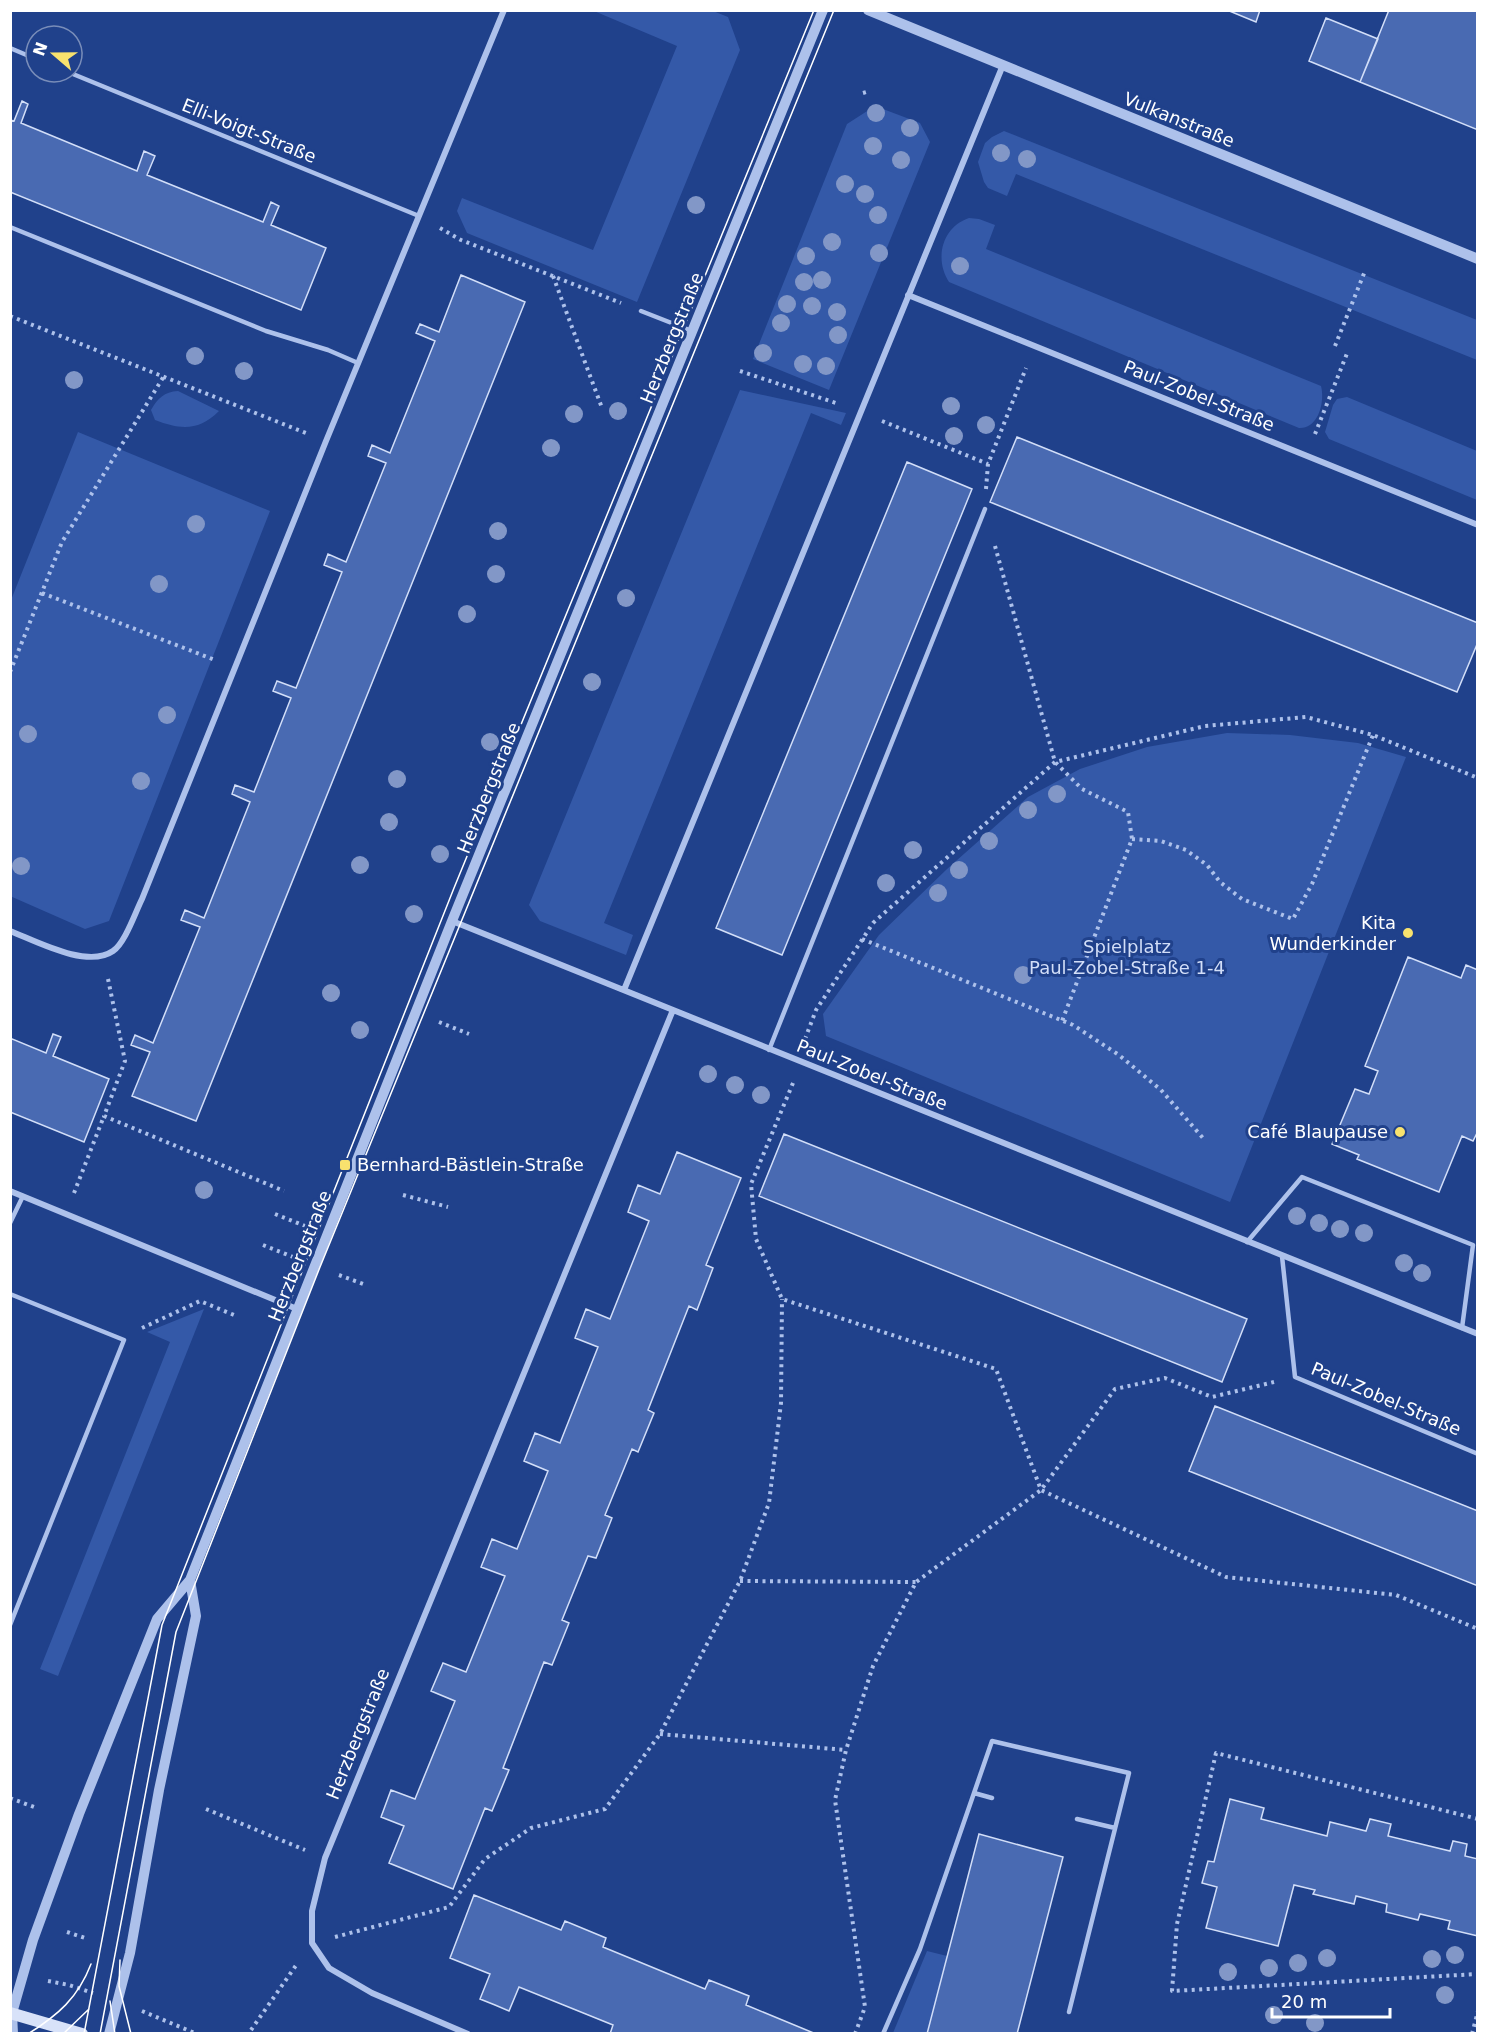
<svg xmlns="http://www.w3.org/2000/svg" width="1488" height="2044" font-family="'DejaVu Sans',sans-serif">
<style>
.green{fill:#3459a8}
.building{fill:#496ab2;stroke:#d2def8;stroke-width:1.5}
.lines{fill:none;stroke-linecap:round;stroke-linejoin:round}
.path{stroke:#adc1eb;stroke-width:4;stroke-dasharray:3 4.5;stroke-linecap:butt}
.service{stroke:#adc1eb;stroke-width:4.5}
.minor{stroke:#adc1eb;stroke-width:6}
.tertiary{stroke:#adc1eb;stroke-width:10}
.secondary{stroke:#d8e2f9;stroke-width:12}
.tram{stroke:#fff;stroke-width:1.5}
.tree{fill:#8297c7}
.poi-dot{fill:#f8e26e;stroke:#20418b;stroke-width:2}
.labels{text-anchor:middle;stroke-width:6;stroke-linejoin:round;paint-order:stroke}
.street-label{font-size:18px;fill:#fff;stroke:#20418b}
.poi-label{font-size:18px;fill:#fff;stroke:#20418b;text-anchor:end}
.park-label{font-size:18px;fill:#d2def8;stroke:#20418b}
</style>
<rect width="100%" height="100%" fill="#20418b"/>
<path class="green" d="M 713,11 L 728,17 L 740,50 L 637,302 L 467,233 L 457,211 L 462,198 L 593,250 L 677,46 L 594,11 Z
M 875,106 L 920,123 L 930,142 L 829,390 L 753,359 L 847,124 Z
M 1004,131 L 1477,320 L 1477,360 L 1016,174 L 1007,196 L 988,188 L 984,182 L 978,162 L 985,143 L 992,137 Z
M 969,218 L 979,219 L 995,225 L 986,249 L 1321,386 C 1325,401 1319,429 1299,428 L 949,282 C 934,259 942,227 969,218 Z
M 740,390 L 846,413 L 841,425 L 811,413 L 604,923 L 633,935 L 626,955 L 540,921 L 529,905 Z
M 178,391 L 219,411 C 199,431 181,430 155,420 L 151,410 C 158,398 164,392 178,391 Z
M 1347,397 L 1477,451 L 1477,500 L 1329,439 L 1325,432 L 1333,405 L 1337,399 Z
M 78,432 L 270,511 L 109,921 L 85,929 L 10,896 L 11,600 Z
M 1227,733 L 1290,735 L 1358,743 L 1406,757 L 1230,1202 L 826,1036 L 823,1014 L 879,935 L 947,869 L 1028,797 L 1080,769 L 1147,747 Z
M 204,1309 L 58,1676 L 40,1669 L 170,1342 L 147,1332 Z
M 927,1951 L 947,1956 L 927,2033 L 893,2033 Z"/>
<path class="building" d="M 1227,10 L 1260,10 L 1256,22 Z
M 1389,10 L 1478,10 L 1478,130 L 1360,82 Z
M 1326,18 L 1378,39 L 1360,82 L 1309,61 Z
M 22,101 L 28,104 L 21,123 L 137,171 L 144,151 L 155,156 L 147,175 L 263,222 L 271,202 L 279,206 L 271,225 L 326,248 L 301,310 L 10,192 L 10,120 L 14,121 Z
M 461,275 L 525,302 L 196,1121 L 132,1096 L 150,1052 L 131,1045 L 135,1035 L 153,1043 L 200,927 L 181,920 L 185,910 L 204,918 L 250,802 L 232,794 L 235,785 L 254,792 L 291,698 L 273,691 L 277,681 L 296,688 L 342,572 L 324,565 L 328,554 L 346,562 L 386,463 L 368,456 L 372,445 L 390,453 L 435,341 L 416,333 L 420,324 L 439,332 Z
M 1017,437 L 1478,623 L 1478,642 L 1457,692 L 990,502 Z
M 907,462 L 972,489 L 782,955 L 716,928 Z
M 1408,957 L 1461,978 L 1466,965 L 1478,970 L 1478,1131 L 1473,1141 L 1462,1136 L 1439,1192 L 1357,1159 L 1359,1155 L 1332,1144 L 1355,1089 L 1369,1094 L 1378,1071 L 1365,1066 Z
M 53,1034 L 61,1037 L 53,1056 L 109,1079 L 84,1142 L 10,1112 L 10,1038 L 46,1053 Z
M 784,1134 L 1247,1319 L 1222,1382 L 759,1196 Z
M 677,1152 L 741,1178 L 706,1265 L 713,1268 L 697,1310 L 689,1306 L 648,1410 L 654,1413 L 638,1452 L 632,1449 L 605,1515 L 612,1518 L 596,1558 L 588,1556 L 562,1620 L 569,1623 L 552,1665 L 544,1662 L 503,1768 L 509,1770 L 492,1811 L 485,1808 L 453,1889 L 389,1863 L 404,1826 L 381,1817 L 391,1790 L 415,1799 L 455,1701 L 431,1691 L 443,1663 L 466,1672 L 505,1576 L 481,1567 L 487,1552 L 492,1539 L 517,1549 L 548,1471 L 524,1461 L 535,1433 L 560,1443 L 598,1347 L 575,1338 L 581,1322 L 586,1309 L 610,1319 L 649,1221 L 628,1212 L 633,1198 L 638,1185 L 660,1194 Z
M 1215,1406 L 1478,1511 L 1478,1586 L 1189,1471 Z
M 1230,1799 L 1264,1808 L 1261,1819 L 1327,1836 L 1330,1822 L 1366,1831 L 1370,1819 L 1391,1824 L 1388,1836 L 1450,1851 L 1453,1841 L 1467,1844 L 1465,1856 L 1478,1859 L 1478,1936 L 1448,1929 L 1450,1921 L 1420,1914 L 1418,1920 L 1386,1912 L 1387,1904 L 1356,1896 L 1354,1904 L 1313,1894 L 1315,1890 L 1294,1885 L 1278,1946 L 1206,1928 L 1217,1887 L 1202,1883 L 1208,1861 L 1214,1862 Z
M 979,1834 L 1063,1857 L 1017,2034 L 927,2034 Z
M 474,1895 L 561,1930 L 565,1921 L 606,1938 L 603,1947 L 705,1989 L 709,1980 L 749,1996 L 746,2005 L 816,2034 L 610,2034 L 613,2025 L 519,1987 L 509,2011 L 495,2005 L 480,1999 L 490,1974 L 450,1958 Z"/>
<g class="lines">
<path class="path" d="M 863,93 L 870,91
M 440,228 L 461,240 L 621,303
M 553,276 L 602,408
M 10,316 L 306,433
M 1335,346 L 1365,271
M 740,371 L 839,404
M 882,421 L 988,464
M 1315,434 L 1348,351
M 986,489 L 988,464 L 1026,368
M 995,546 L 1055,762 L 1082,789 L 1128,812 L 1132,839 L 1062,1021
M 42,593 L 215,660
M 10,672 L 62,542 L 164,376
M 1132,839 L 1161,841 L 1186,850 L 1207,865 L 1220,882 L 1242,899 L 1293,919 L 1312,884 L 1373,735
M 862,939 L 1073,1025 L 1119,1055 L 1161,1090 L 1203,1138
M 108,979 L 125,1061 L 104,1116 L 284,1191
M 439,1022 L 469,1034
M 805,1039 L 816,1010 L 873,923 L 1055,762 L 1205,726 L 1306,717 L 1373,735 L 1478,778
M 793,1083 L 751,1184 L 756,1239 L 782,1299 L 996,1369 L 1041,1490 L 1226,1577 L 1396,1595 L 1478,1629
M 74,1193 L 104,1116
M 403,1195 L 448,1207
M 275,1214 L 305,1226
M 263,1245 L 293,1257
M 339,1275 L 366,1285
M 142,1328 L 200,1301 L 234,1315
M 740,1581 L 916,1582
M 660,1734 L 846,1750
M 10,1798 L 34,1807
M 206,1809 L 305,1850
M 1478,1819 L 1216,1753 L 1177,1924 L 1172,1991 L 1478,1974
M 67,1932 L 85,1938
M 335,1937 L 449,1907 L 485,1859 L 531,1828 L 605,1809 L 660,1734 L 740,1581 L 769,1503 L 781,1403 L 782,1299
M 48,1981 L 69,1985 L 93,1993
M 142,2011 L 197,2034
M 251,2030 L 297,1964
M 855,2034 L 865,2007 L 835,1800 L 846,1750 L 873,1666 L 916,1582 L 1041,1490 L 1115,1389 L 1165,1378 L 1212,1397 L 1274,1382
M 1472,2034 L 1478,2011"/>
<path class="service" d="M 10,48 L 36,59
M 68,72 L 419,216
M 10,227 L 266,331 L 328,350 L 358,363
M 641,311 L 692,331
M 769,1050 L 985,509
M 10,1223 L 23,1196
M 1247,1242 L 1302,1177 L 1473,1245 L 1462,1328
M 1282,1256 L 1295,1377 L 1478,1454
M 10,1294 L 124,1340 L 10,1625
M 974,1793 L 992,1798
M 1077,1819 L 1115,1828
M 883,2034 L 920,1949 L 992,1741 L 1129,1773 L 1069,2012"/>
<path class="minor" d="M 908,295 L 1478,525
M 452,921 L 1478,1334
M 10,931 C 36,941 87,969 113,951 C 125,943 135,913 142,899 L 326,441 L 504,10
M 624,990 L 1003,65
M 10,1191 L 297,1309
M 468,2034 L 372,1993 L 329,1968 L 312,1943 L 312,1911 L 325,1858 L 673,1010"/>
<path class="tertiary" d="M 868,10 L 1478,259
M 13,2034 L 12,2013 L 33,1940 L 79,1814 L 157,1619 L 190,1580 L 452,921 L 823,10
M 109,2034 L 130,1953 L 159,1790 L 196,1616 L 190,1580"/>
<path class="secondary" d="M 10,2013 L 82,2034"/>
<path class="tram" d="M 120,1960 L 119,1986 L 131,2034
M 110,2001 L 115,2034
M 28,2034 C 58,2015 78,1998 91,1964
M 63,2034 L 89,2009
M 84,2034 L 162,1625 L 454,888 L 814,10
M 100,2034 L 176,1632 L 320,1267 L 834,10"/>
</g>
<g class="tree">
<circle cx="876" cy="113" r="9"/>
<circle cx="910" cy="128" r="9"/>
<circle cx="873" cy="146" r="9"/>
<circle cx="1001" cy="153" r="9"/>
<circle cx="1027" cy="159" r="9"/>
<circle cx="901" cy="160" r="9"/>
<circle cx="845" cy="184" r="9"/>
<circle cx="865" cy="194" r="9"/>
<circle cx="696" cy="205" r="9"/>
<circle cx="878" cy="215" r="9"/>
<circle cx="832" cy="242" r="9"/>
<circle cx="879" cy="253" r="9"/>
<circle cx="806" cy="256" r="9"/>
<circle cx="960" cy="266" r="9"/>
<circle cx="822" cy="280" r="9"/>
<circle cx="804" cy="282" r="9"/>
<circle cx="787" cy="304" r="9"/>
<circle cx="812" cy="306" r="9"/>
<circle cx="837" cy="312" r="9"/>
<circle cx="781" cy="323" r="9"/>
<circle cx="838" cy="335" r="9"/>
<circle cx="763" cy="353" r="9"/>
<circle cx="195" cy="356" r="9"/>
<circle cx="803" cy="364" r="9"/>
<circle cx="826" cy="366" r="9"/>
<circle cx="244" cy="371" r="9"/>
<circle cx="74" cy="380" r="9"/>
<circle cx="951" cy="406" r="9"/>
<circle cx="618" cy="411" r="9"/>
<circle cx="574" cy="414" r="9"/>
<circle cx="986" cy="425" r="9"/>
<circle cx="954" cy="436" r="9"/>
<circle cx="551" cy="448" r="9"/>
<circle cx="196" cy="524" r="9"/>
<circle cx="498" cy="531" r="9"/>
<circle cx="496" cy="574" r="9"/>
<circle cx="159" cy="584" r="9"/>
<circle cx="626" cy="598" r="9"/>
<circle cx="467" cy="614" r="9"/>
<circle cx="592" cy="682" r="9"/>
<circle cx="167" cy="715" r="9"/>
<circle cx="28" cy="734" r="9"/>
<circle cx="490" cy="742" r="9"/>
<circle cx="397" cy="779" r="9"/>
<circle cx="141" cy="781" r="9"/>
<circle cx="1057" cy="794" r="9"/>
<circle cx="1028" cy="810" r="9"/>
<circle cx="389" cy="822" r="9"/>
<circle cx="989" cy="841" r="9"/>
<circle cx="913" cy="850" r="9"/>
<circle cx="440" cy="854" r="9"/>
<circle cx="360" cy="865" r="9"/>
<circle cx="21" cy="866" r="9"/>
<circle cx="959" cy="870" r="9"/>
<circle cx="886" cy="883" r="9"/>
<circle cx="938" cy="893" r="9"/>
<circle cx="414" cy="914" r="9"/>
<circle cx="1023" cy="975" r="9"/>
<circle cx="331" cy="993" r="9"/>
<circle cx="360" cy="1030" r="9"/>
<circle cx="708" cy="1074" r="9"/>
<circle cx="735" cy="1085" r="9"/>
<circle cx="761" cy="1095" r="9"/>
<circle cx="204" cy="1190" r="9"/>
<circle cx="1297" cy="1216" r="9"/>
<circle cx="1319" cy="1223" r="9"/>
<circle cx="1340" cy="1229" r="9"/>
<circle cx="1364" cy="1233" r="9"/>
<circle cx="1404" cy="1263" r="9"/>
<circle cx="1422" cy="1273" r="9"/>
<circle cx="1455" cy="1955" r="9"/>
<circle cx="1327" cy="1958" r="9"/>
<circle cx="1432" cy="1959" r="9"/>
<circle cx="1298" cy="1963" r="9"/>
<circle cx="1269" cy="1968" r="9"/>
<circle cx="1228" cy="1972" r="9"/>
<circle cx="1445" cy="1995" r="9"/>
<circle cx="1274" cy="2015" r="9"/>
<circle cx="1315" cy="2023" r="9"/>
</g>
<g class="poi-dot">
<circle cx="1408" cy="933" r="6"/>
<circle cx="1400" cy="1132" r="6"/>
<rect x="339" y="1159" width="12" height="12" rx="3"/>
</g>
<g class="labels">
<g class="street-label">
<text transform="translate(1179 120) rotate(22)" y="6">Vulkanstraße</text>
<text transform="translate(249 131) rotate(22)" y="6">Elli-Voigt-Straße</text>
<text transform="translate(672 338) rotate(-68)" y="6">Herzbergstraße</text>
<text transform="translate(1199 396) rotate(22)" y="6">Paul-Zobel-Straße</text>
<text transform="translate(489 788) rotate(-68)" y="6">Herzbergstraße</text>
<text transform="translate(872 1075) rotate(22)" y="6">Paul-Zobel-Straße</text>
<text transform="translate(300 1256) rotate(-68)" y="6">Herzbergstraße</text>
<text transform="translate(1386 1399) rotate(23)" y="6">Paul-Zobel-Straße</text>
<text transform="translate(358 1734) rotate(-68)" y="6">Herzbergstraße</text>
</g>
<g class="poi-label">
<text x="1396" y="929">Kita<tspan x="1396" dy="21">Wunderkinder</tspan></text>
<text x="1388" y="1138">Café Blaupause</text>
<text x="357" y="1171" text-anchor="start">Bernhard-Bästlein-Straße</text>
</g>
<g class="park-label">
<text x="1127" y="953">Spielplatz<tspan x="1127" dy="21">Paul-Zobel-Straße 1-4</tspan></text>
</g>
</g>
<rect width="1488" height="2044" fill="none" stroke="#ffffff" stroke-width="24"/>
<g transform="translate(54 54) rotate(290)"><circle r="28" fill="#20418b" stroke="#798db9" stroke-width="1.5"/>
<path d="M0-4.5L10 22L0 15L-10 22Z" fill="#f8e26e"/>
<text y="-9" font-size="16" font-weight="bold" text-anchor="middle" fill="#ffffff">N</text>
</g>
<path d="M1272 2008v9h118v-9" fill="none" stroke="#ffffff" stroke-width="3"/>
<text x="1281" y="2008" font-size="18" fill="#ffffff" stroke="#20418b" stroke-width="4.5" paint-order="stroke">20 m</text>
</svg>
